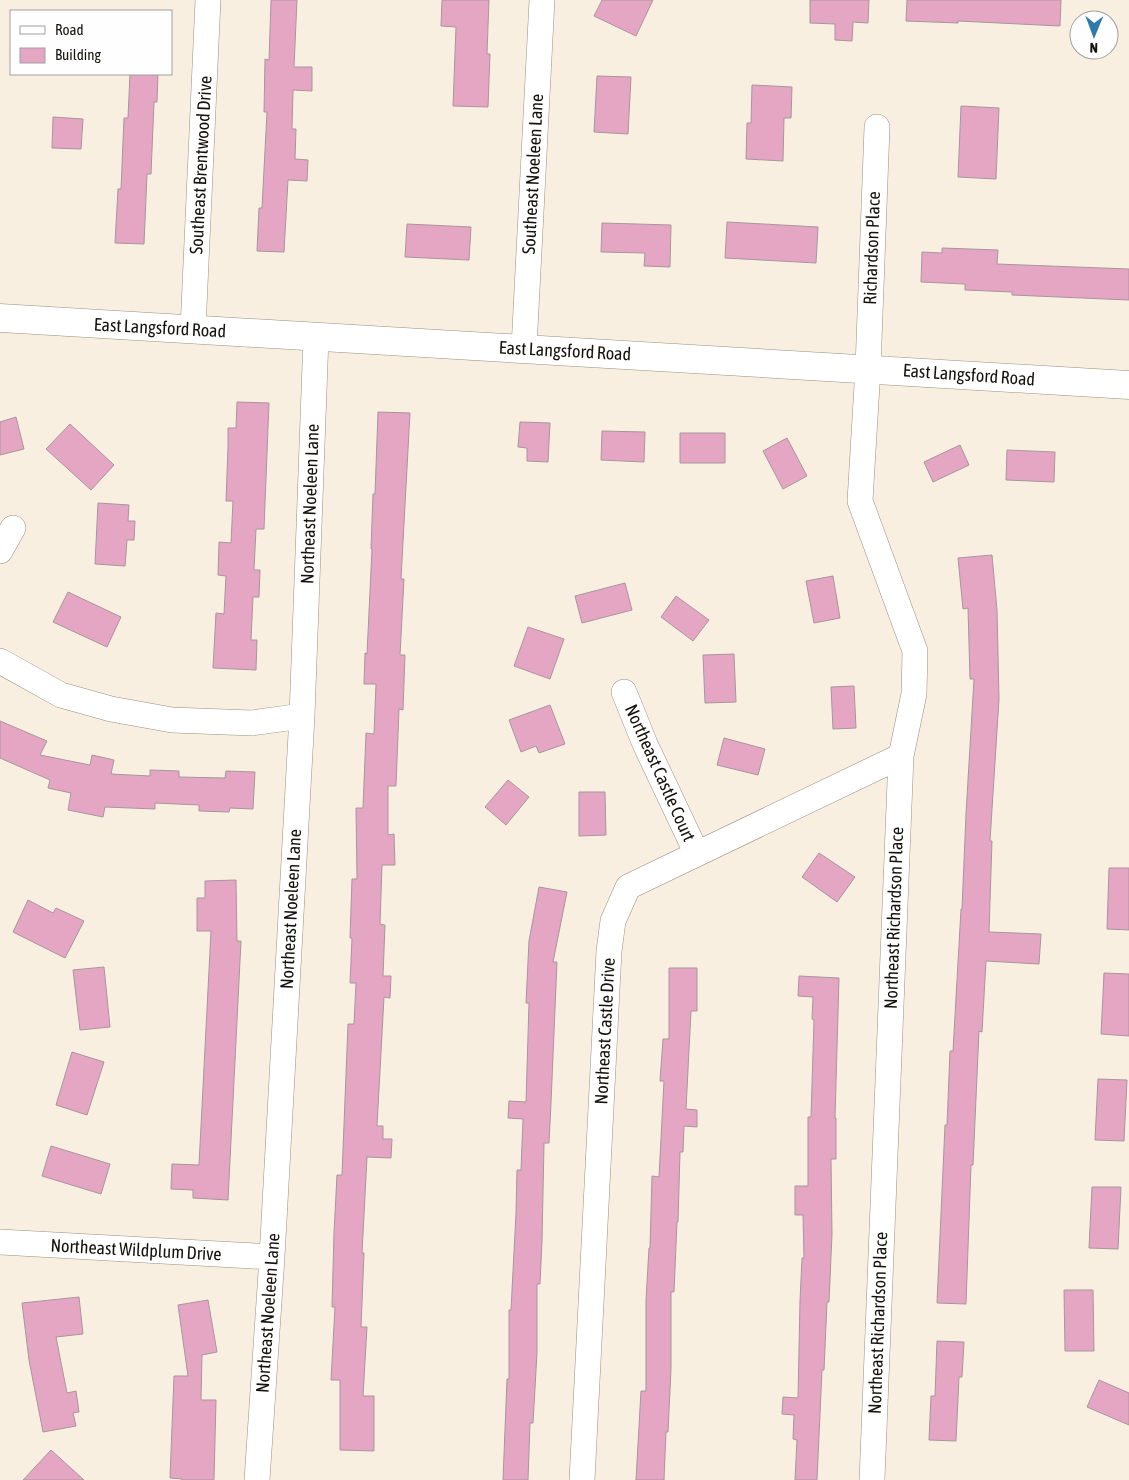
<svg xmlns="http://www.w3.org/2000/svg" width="1129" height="1480" font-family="'Asap Condensed',sans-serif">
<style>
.building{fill:#e5a6c3;stroke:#a7969e}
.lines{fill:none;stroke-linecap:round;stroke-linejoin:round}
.street-casing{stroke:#989082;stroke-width:26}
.secondary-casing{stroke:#989082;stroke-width:29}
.street{stroke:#fff;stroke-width:25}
.secondary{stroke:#fff;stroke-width:28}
.labels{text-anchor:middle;stroke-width:4;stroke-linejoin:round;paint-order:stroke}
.street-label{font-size:18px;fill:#15120d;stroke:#fefefe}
</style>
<rect width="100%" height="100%" fill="#f9efe0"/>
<path class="building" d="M 271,0 L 297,0 L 294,67 L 312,67 L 312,91 L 293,90 L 292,129 L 296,129 L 295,159 L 308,160 L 307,181 L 288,180 L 284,252 L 257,251 L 259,208 L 262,208 L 267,112 L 264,112 L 265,59 L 269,60 Z
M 442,0 L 489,0 L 487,54 L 490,54 L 488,107 L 453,106 L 456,27 L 441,26 Z
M 602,0 L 653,0 L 636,36 L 594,16 Z
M 810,0 L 869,0 L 868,23 L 853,22 L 852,41 L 835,40 L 835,24 L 810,23 Z
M 907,0 L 1061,0 L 1060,26 L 958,21 L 958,23 L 906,21 Z
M 130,74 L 158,74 L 157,102 L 154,102 L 151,174 L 147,174 L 144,244 L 115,243 L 118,189 L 121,189 L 124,118 L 128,118 Z
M 597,76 L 631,77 L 628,134 L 594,132 Z
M 752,85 L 792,87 L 791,118 L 784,118 L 783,161 L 746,159 L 747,123 L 751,123 Z
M 961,106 L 999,108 L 996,179 L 958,177 Z
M 53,117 L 83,119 L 81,149 L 52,148 Z
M 727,222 L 818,227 L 816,263 L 725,258 Z
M 602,223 L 671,225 L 670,267 L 644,266 L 645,253 L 601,252 Z
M 407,224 L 471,227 L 469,260 L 405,257 Z
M 942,248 L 998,250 L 997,264 L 1129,269 L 1129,300 L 1012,295 L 1012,292 L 965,290 L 965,284 L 921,282 L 922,252 L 942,253 Z
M 237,402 L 269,403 L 264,529 L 256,529 L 254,570 L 260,570 L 259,597 L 253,597 L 251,640 L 257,640 L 256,670 L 213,668 L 216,613 L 224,614 L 226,576 L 218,575 L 219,542 L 231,543 L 233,501 L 226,501 L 228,447 L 228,428 L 236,428 Z
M 378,412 L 410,413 L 401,579 L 404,579 L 400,655 L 405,655 L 403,710 L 399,709 L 396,786 L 388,786 L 388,835 L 394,834 L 395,865 L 382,865 L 380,924 L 385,925 L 383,976 L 391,976 L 390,998 L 384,997 L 377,1126 L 383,1126 L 383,1139 L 392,1139 L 391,1158 L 367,1157 L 362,1253 L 364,1253 L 361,1327 L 367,1327 L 363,1396 L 374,1396 L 374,1451 L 340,1450 L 340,1380 L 331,1380 L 335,1307 L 332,1307 L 334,1233 L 337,1175 L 342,1175 L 348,1024 L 354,1024 L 356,983 L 350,983 L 352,938 L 350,938 L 352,879 L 357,879 L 356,808 L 363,808 L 366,733 L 374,734 L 376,684 L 364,684 L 365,653 L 367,654 L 372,549 L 371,549 L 373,494 L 375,494 Z
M 16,417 L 24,449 L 0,455 L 0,422 Z
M 520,422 L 550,423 L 548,462 L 527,461 L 527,448 L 518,447 Z
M 70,424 L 114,465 L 91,490 L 46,449 Z
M 602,431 L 645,432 L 644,462 L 601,460 Z
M 680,433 L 725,433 L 725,463 L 680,463 Z
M 787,438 L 807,476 L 783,489 L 763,451 Z
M 960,445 L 969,465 L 933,482 L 924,462 Z
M 1007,450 L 1055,452 L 1054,482 L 1006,480 Z
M 98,503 L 129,505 L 128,521 L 135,521 L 134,540 L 127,540 L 125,566 L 95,564 Z
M 992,555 L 997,610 L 999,699 L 990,841 L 992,841 L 989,932 L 1041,934 L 1039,964 L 986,961 L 982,1032 L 979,1031 L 973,1165 L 971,1165 L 966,1304 L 937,1303 L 945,1125 L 947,1125 L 950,1051 L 953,1051 L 961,909 L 962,909 L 966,814 L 974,679 L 970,679 L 968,608 L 963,609 L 958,558 Z
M 833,576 L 840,618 L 814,623 L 806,581 Z
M 625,583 L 632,610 L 582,623 L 575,596 Z
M 68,592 L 121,617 L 107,647 L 53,622 Z
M 676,596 L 709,620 L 693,641 L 661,617 Z
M 528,627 L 564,639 L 550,679 L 514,666 Z
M 734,654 L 736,702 L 705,703 L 703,655 Z
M 854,686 L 856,728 L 833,729 L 831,687 Z
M 550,705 L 565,744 L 539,753 L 536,746 L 521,752 L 509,720 Z
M 0,721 L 47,741 L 40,755 L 90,765 L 92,755 L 114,760 L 111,774 L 150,776 L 150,770 L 179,771 L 179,777 L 225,778 L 226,771 L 255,772 L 253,809 L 230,808 L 229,812 L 199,811 L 199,805 L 155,803 L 155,809 L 105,807 L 103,817 L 68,810 L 71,793 L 48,788 L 50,780 L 0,758 Z
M 724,738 L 765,749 L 758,775 L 717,765 Z
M 508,780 L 529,797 L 506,825 L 485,807 Z
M 579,792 L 605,792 L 606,835 L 579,836 Z
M 819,853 L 855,877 L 837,902 L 802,877 Z
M 1109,868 L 1129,868 L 1129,930 L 1107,929 Z
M 236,880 L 237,941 L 241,941 L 228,1200 L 193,1198 L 193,1190 L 171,1189 L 172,1164 L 199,1165 L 211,931 L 197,931 L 197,898 L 205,898 L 205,881 Z
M 539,887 L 567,892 L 553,962 L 557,962 L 551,1103 L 549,1143 L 544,1143 L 542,1241 L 540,1284 L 537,1284 L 537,1353 L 533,1423 L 530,1423 L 528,1480 L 503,1480 L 507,1379 L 509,1379 L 509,1310 L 511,1310 L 516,1213 L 517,1170 L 521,1170 L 523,1119 L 508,1118 L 509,1101 L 526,1102 L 529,1003 L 526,1003 L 529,941 Z
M 28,900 L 53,913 L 56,908 L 84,921 L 65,958 L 13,932 Z
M 104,967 L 110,1027 L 80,1030 L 73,970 Z
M 669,968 L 697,968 L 697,1011 L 691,1011 L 686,1109 L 697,1110 L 697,1127 L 684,1126 L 683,1152 L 680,1152 L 678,1222 L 677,1222 L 674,1292 L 671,1292 L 671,1369 L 668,1432 L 666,1432 L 664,1480 L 636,1480 L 641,1391 L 646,1391 L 646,1300 L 649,1248 L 650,1248 L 652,1176 L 659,1177 L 664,1081 L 660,1081 L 663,1039 L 669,1039 Z
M 1104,973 L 1129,974 L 1129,1036 L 1101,1034 Z
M 799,976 L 839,978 L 835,1118 L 836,1118 L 836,1159 L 831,1159 L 832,1234 L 829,1302 L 827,1302 L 824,1370 L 822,1370 L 817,1480 L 795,1480 L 797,1440 L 793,1439 L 794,1415 L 782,1414 L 783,1397 L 798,1398 L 800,1301 L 802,1258 L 804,1258 L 803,1215 L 795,1215 L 795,1186 L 808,1186 L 808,1117 L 811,1117 L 814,1020 L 812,1019 L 813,997 L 798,996 Z
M 72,1052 L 104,1062 L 87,1115 L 56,1105 Z
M 1098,1079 L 1127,1080 L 1124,1141 L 1095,1140 Z
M 51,1146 L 110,1164 L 101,1194 L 42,1176 Z
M 1092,1187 L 1121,1187 L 1118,1249 L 1089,1248 Z
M 1064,1290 L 1093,1290 L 1094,1351 L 1065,1351 Z
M 79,1297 L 83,1334 L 56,1337 L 67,1393 L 76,1391 L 79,1412 L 73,1413 L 76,1426 L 43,1432 L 29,1360 L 22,1303 Z
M 208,1300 L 217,1352 L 202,1355 L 201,1400 L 216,1400 L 214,1480 L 182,1480 L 182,1479 L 170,1478 L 174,1376 L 188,1376 L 178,1305 Z
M 937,1341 L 964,1342 L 962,1377 L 959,1377 L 956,1441 L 929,1440 L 931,1396 L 935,1396 Z
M 1099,1380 L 1129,1393 L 1129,1425 L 1087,1407 Z
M 51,1450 L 84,1480 L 23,1480 Z"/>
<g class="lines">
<defs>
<path id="street" d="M 193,329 L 208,0
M 524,348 L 542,0
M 0,551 L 13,528
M 0,661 L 61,695 L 111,709 L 172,720 L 252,723 L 302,716
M 624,692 L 645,744 L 697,854
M 0,1242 L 272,1257
M 257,1480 L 272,1257 L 302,716 L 316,337
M 582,1480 L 609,951 L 613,921 L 628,887 L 901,756
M 872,1480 L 901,756 L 914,694 L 915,651 L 860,501 L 868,368 L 877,127"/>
<path id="secondary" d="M 0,318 L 1129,385"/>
</defs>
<use href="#street" class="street-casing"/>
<use href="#secondary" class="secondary-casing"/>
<use href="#street" class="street"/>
<use href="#secondary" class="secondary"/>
</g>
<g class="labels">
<g class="street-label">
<text transform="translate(201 165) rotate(-87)" y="6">Southeast Brentwood Drive</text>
<text transform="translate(533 174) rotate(-87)" y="6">Southeast Noeleen Lane</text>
<text transform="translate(872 248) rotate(-88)" y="6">Richardson Place</text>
<text transform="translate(160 328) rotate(3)" y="6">East Langsford Road</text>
<text transform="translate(565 351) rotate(3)" y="6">East Langsford Road</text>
<text transform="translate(969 375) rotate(4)" y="6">East Langsford Road</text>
<text transform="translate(310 504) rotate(-88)" y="6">Northeast Noeleen Lane</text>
<text transform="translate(660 773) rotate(66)" y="6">Northeast Castle Court</text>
<text transform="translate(291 909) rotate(-87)" y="6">Northeast Noeleen Lane</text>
<text transform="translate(894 918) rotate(-88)" y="6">Northeast Richardson Place</text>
<text transform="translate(605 1031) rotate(-87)" y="6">Northeast Castle Drive</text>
<text transform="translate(136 1250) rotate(3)" y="6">Northeast Wildplum Drive</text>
<text transform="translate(268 1313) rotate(-86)" y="6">Northeast Noeleen Lane</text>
<text transform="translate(878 1323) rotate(-88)" y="6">Northeast Richardson Place</text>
</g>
</g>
<rect x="10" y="10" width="162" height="65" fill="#fefefe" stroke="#a1a09e"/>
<rect x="20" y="26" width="25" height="8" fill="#ffffff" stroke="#a1a09e"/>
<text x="55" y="35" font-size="15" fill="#15120d">Road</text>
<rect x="20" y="48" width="25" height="15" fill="#e5a6c3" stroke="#a1a09e"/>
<text x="55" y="60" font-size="15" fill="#15120d">Building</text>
<g transform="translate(1094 35) rotate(181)"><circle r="24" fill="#fefefe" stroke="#a1a09e"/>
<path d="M0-4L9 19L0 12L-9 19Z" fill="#2f79ad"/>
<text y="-8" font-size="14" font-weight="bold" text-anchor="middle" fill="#15120d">N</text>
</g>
</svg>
